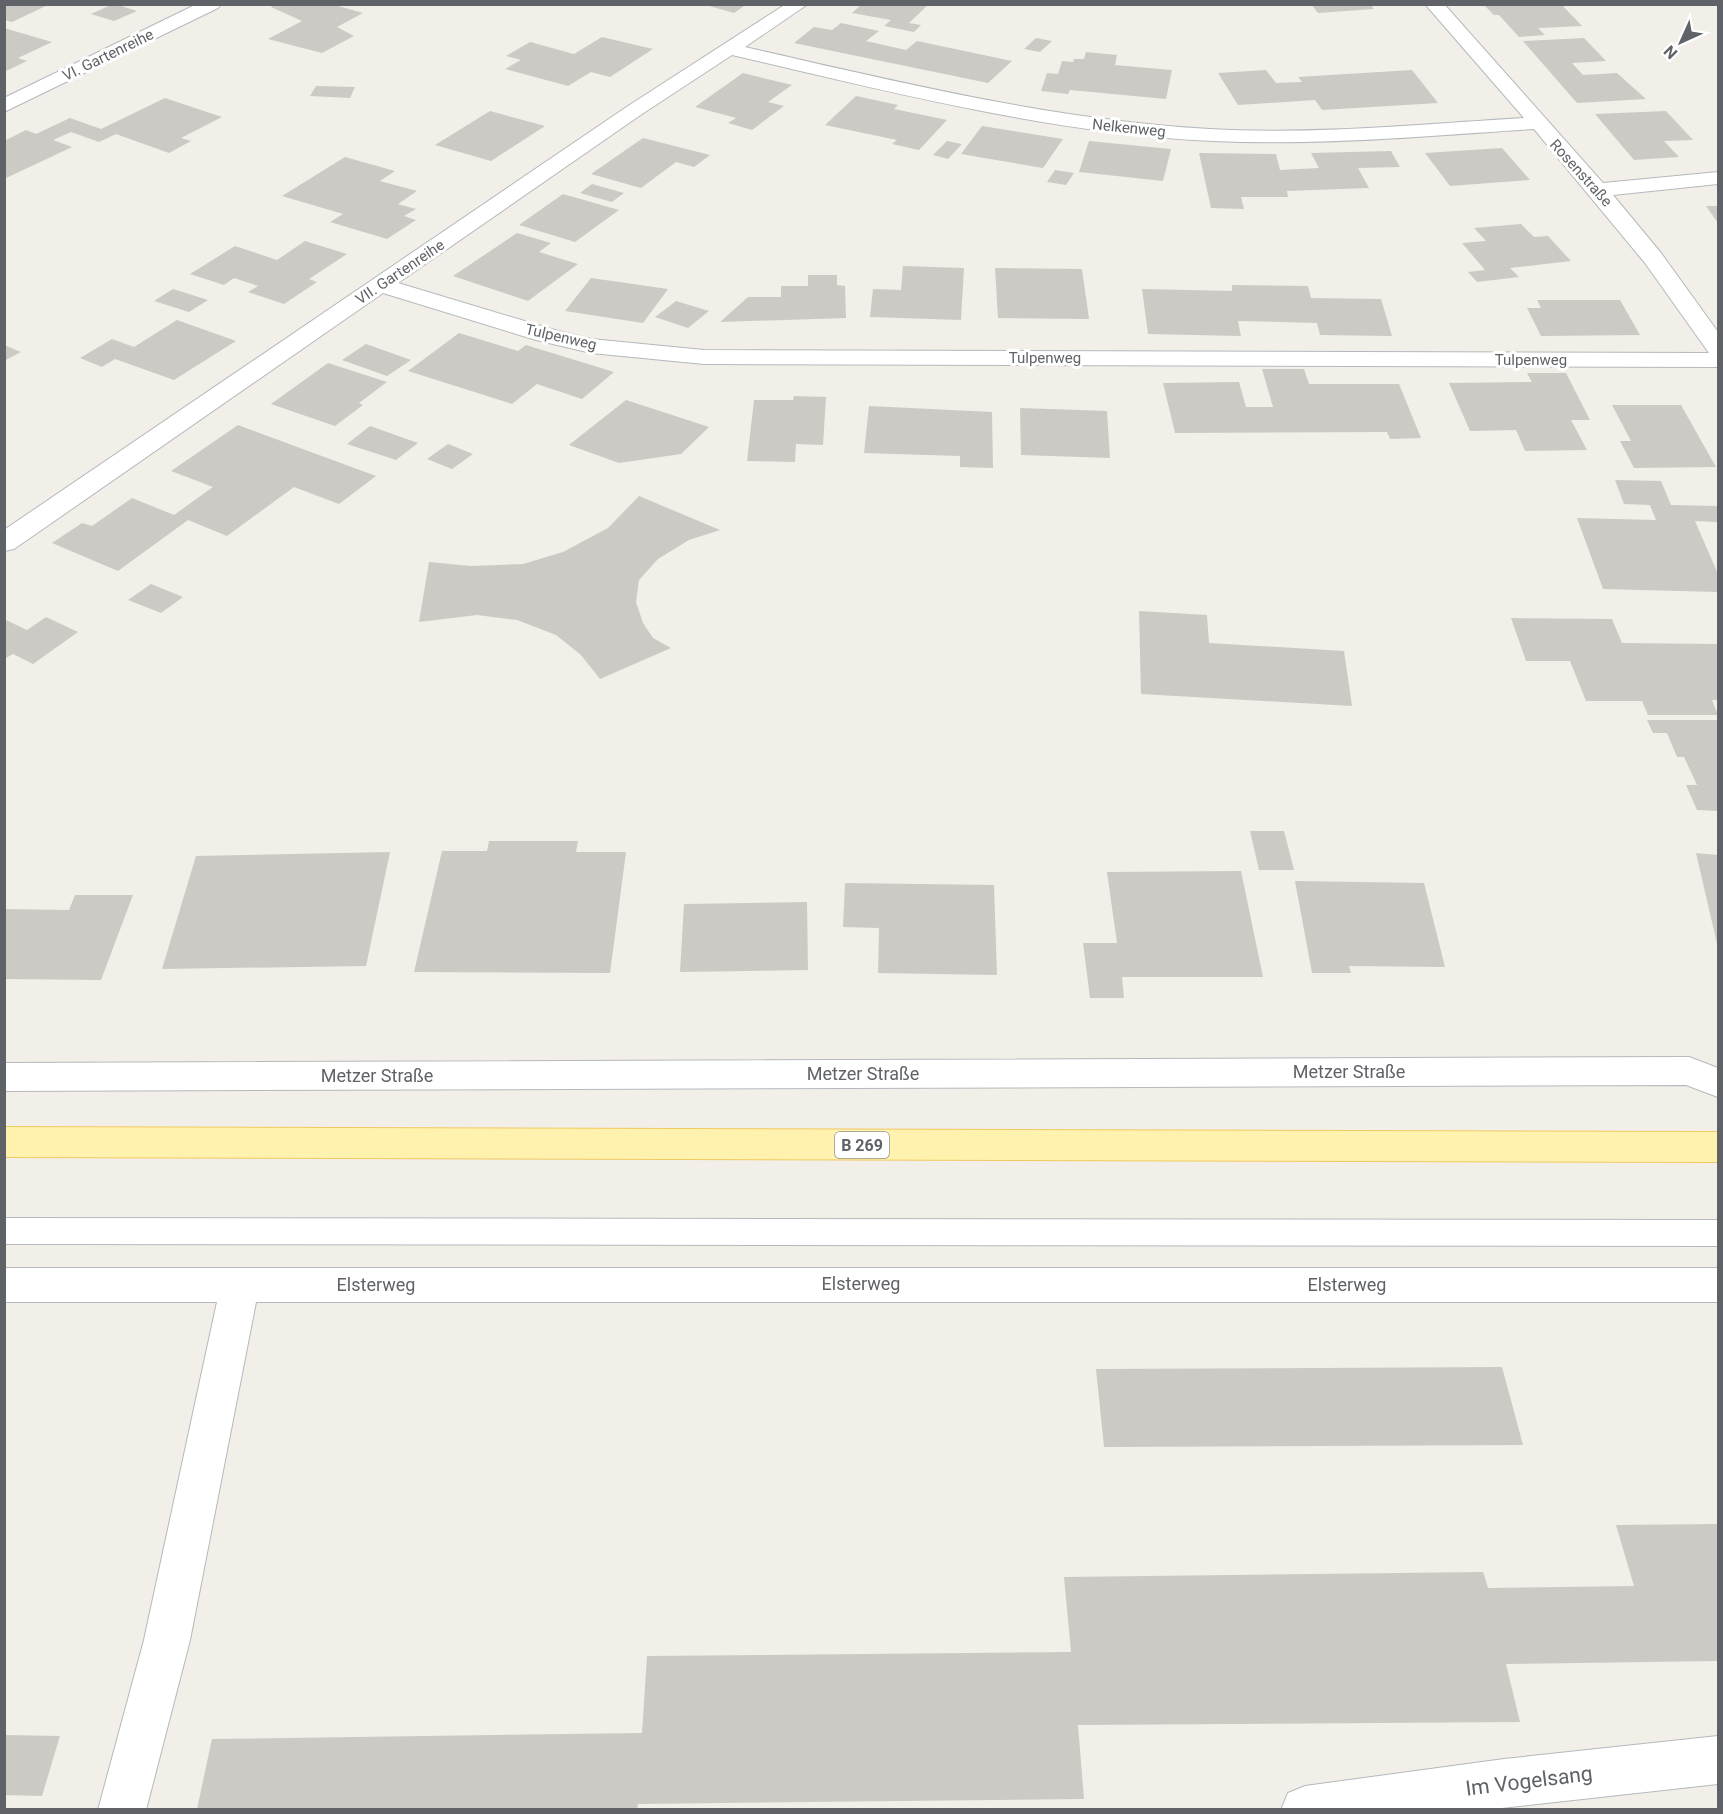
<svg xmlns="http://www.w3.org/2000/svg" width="1723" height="1814" font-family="Roboto,sans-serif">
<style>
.building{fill:#cccac5}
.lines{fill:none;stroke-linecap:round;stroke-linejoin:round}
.lane-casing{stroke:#b5b8bc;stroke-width:2}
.street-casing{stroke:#b5b8bc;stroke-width:2}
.primary-casing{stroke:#f2c960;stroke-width:2}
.lane{fill:#fff;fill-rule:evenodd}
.street{fill:#fff;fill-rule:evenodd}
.primary{fill:#fff2af;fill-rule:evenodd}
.labels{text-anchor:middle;stroke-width:6;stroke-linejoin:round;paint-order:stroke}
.far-street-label{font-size:15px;fill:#5f6368;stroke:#fff}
.shield{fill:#fff;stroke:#8f9295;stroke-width:1.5}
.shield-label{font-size:16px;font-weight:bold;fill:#5f6368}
.street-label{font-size:18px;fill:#5f6368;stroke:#fff}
.near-street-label{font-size:21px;fill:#5f6368;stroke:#fff}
</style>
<rect width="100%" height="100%" fill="#f1efe8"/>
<path class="building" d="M 4,4 L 50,4 L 12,22 L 4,20 Z
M 113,4 L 115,4 L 137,11 L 114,21 L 91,14 Z
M 275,4 L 331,4 L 363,13 L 337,27 L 354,36 L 322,53 L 268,39 L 302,21 L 271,7 Z
M 702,4 L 747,4 L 734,13 Z
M 862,4 L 929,4 L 909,23 L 921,25 L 914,32 L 884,26 L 891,20 L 852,13 Z
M 1311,4 L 1370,4 L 1374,9 L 1318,13 Z
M 1561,4 L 1582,26 L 1538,28 L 1545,35 L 1519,37 L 1499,15 L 1494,15 L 1484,5 Z
M 841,23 L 879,31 L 866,41 L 906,50 L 917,41 L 1012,61 L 988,83 L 794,43 L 814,27 L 832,30 Z
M 4,28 L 52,42 L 18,58 L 27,61 L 4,72 Z
M 602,37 L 653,49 L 610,77 L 591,72 L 568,86 L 505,69 L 521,60 L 506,56 L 530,42 L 574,54 Z
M 1036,38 L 1052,41 L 1040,52 L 1024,49 Z
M 1584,38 L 1606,61 L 1572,63 L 1583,75 L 1617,73 L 1646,99 L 1577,103 L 1523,41 Z
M 1086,52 L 1117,55 L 1115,65 L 1172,70 L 1166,99 L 1070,90 L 1068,94 L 1041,91 L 1047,73 L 1058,74 L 1062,61 L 1073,62 L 1074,59 L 1084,59 Z
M 1266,70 L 1276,83 L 1302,82 L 1298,77 L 1412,70 L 1438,103 L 1322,110 L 1315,100 L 1238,105 L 1218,73 Z
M 743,73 L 792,85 L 768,102 L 784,106 L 752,130 L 728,123 L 736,118 L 695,107 Z
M 316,86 L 355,87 L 350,98 L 310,96 Z
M 856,96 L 898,105 L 894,109 L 947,120 L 919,150 L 892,144 L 897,140 L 825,125 Z
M 165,98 L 222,117 L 181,138 L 191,141 L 169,153 L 116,134 L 99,142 L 71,132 L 53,140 L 72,147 L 4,179 L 4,141 L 26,130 L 36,134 L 70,118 L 101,129 Z
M 490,111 L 545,126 L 491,161 L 435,145 Z
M 1666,111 L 1693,140 L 1664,141 L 1679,157 L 1634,160 L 1595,114 Z
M 982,126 L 1063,139 L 1043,168 L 961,154 Z
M 643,138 L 710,155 L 694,167 L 676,162 L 641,188 L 591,174 Z
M 947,141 L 962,144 L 948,159 L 933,155 Z
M 1089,141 L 1171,149 L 1163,181 L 1079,172 Z
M 1502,148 L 1530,180 L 1450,186 L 1425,153 Z
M 1391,151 L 1400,167 L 1358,168 L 1369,188 L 1287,191 L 1288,197 L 1241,197 L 1244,209 L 1211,208 L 1199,153 L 1276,154 L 1280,170 L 1319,168 L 1311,153 Z
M 345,157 L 395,171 L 380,181 L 417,191 L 398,204 L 416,209 L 404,216 L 416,220 L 387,239 L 330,222 L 343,214 L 282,196 Z
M 1055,170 L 1074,173 L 1066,185 L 1047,182 Z
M 592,184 L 624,193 L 612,202 L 580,193 Z
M 563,194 L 619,210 L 575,242 L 519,225 Z
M 1706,206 L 1718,206 L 1718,223 Z
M 1521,224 L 1534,237 L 1548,236 L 1571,261 L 1510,268 L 1519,277 L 1477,282 L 1468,272 L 1485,270 L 1462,243 L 1486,241 L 1474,228 Z
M 517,233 L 551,243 L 539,252 L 578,264 L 528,301 L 453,276 Z
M 305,241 L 347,254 L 309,279 L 317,282 L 284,304 L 248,292 L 258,286 L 234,278 L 224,285 L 190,274 L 235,246 L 277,260 Z
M 903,266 L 964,268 L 961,320 L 870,317 L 873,289 L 901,290 Z
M 995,268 L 1082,269 L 1089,319 L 998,318 Z
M 808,275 L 837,275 L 837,285 L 845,286 L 846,318 L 720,322 L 748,297 L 781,297 L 781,286 L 808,286 Z
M 591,278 L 668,289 L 643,323 L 565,311 Z
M 1232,285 L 1308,286 L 1311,298 L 1381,299 L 1392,336 L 1320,335 L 1317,323 L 1238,321 L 1241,336 L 1148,334 L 1142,289 L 1232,291 Z
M 173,289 L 208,300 L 189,312 L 154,301 Z
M 1537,300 L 1620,300 L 1640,335 L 1541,336 L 1527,308 L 1541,308 Z
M 676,301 L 709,311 L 688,328 L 655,317 Z
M 177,320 L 236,341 L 174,380 L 115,359 L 102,367 L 80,358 L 112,339 L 134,347 Z
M 459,333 L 518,351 L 526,345 L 614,372 L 582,399 L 537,384 L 512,404 L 408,371 Z
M 366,344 L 411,360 L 387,376 L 342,360 Z
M 4,345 L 21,352 L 4,361 Z
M 328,363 L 387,382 L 359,403 L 363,405 L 335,426 L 271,404 Z
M 1262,369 L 1304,369 L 1309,384 L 1399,384 L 1421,438 L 1390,439 L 1387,432 L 1175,433 L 1163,383 L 1239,382 L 1246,407 L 1273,407 Z
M 1527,373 L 1566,373 L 1590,420 L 1571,420 L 1587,450 L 1525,451 L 1516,430 L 1470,431 L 1449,383 L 1532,382 Z
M 794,396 L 826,397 L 823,445 L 796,444 L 795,462 L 747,461 L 754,400 L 793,400 Z
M 626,400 L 709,427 L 681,454 L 619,463 L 569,445 Z
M 1612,405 L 1681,405 L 1716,467 L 1634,468 L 1620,441 L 1631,441 Z
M 869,406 L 992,412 L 993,468 L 960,467 L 960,456 L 864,453 Z
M 1020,408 L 1107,411 L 1110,458 L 1021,455 Z
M 238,425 L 376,476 L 339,504 L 294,487 L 227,536 L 188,520 L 118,571 L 52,543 L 82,523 L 92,526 L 132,498 L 174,515 L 213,487 L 171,471 Z
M 370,426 L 418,443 L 396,460 L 347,444 Z
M 448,444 L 473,454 L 452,469 L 427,459 Z
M 1615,480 L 1661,481 L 1671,505 L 1718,506 L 1718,522 L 1695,521 L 1718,574 L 1718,592 L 1603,589 L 1577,518 L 1656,520 L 1650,505 L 1624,504 Z
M 639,496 L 720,530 L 689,540 L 658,559 L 639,580 L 636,602 L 643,623 L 653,638 L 671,648 L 600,679 L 581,655 L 556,635 L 517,620 L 477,615 L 419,622 L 429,562 L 471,566 L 523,564 L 563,552 L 608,528 Z
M 151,584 L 183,597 L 161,613 L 128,600 Z
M 1139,611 L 1207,615 L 1209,643 L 1344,651 L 1352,706 L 1141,694 Z
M 46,617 L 78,632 L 33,664 L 13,654 L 4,659 L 4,619 L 27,630 Z
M 1511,618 L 1612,619 L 1622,643 L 1718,644 L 1718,700 L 1712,700 L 1718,715 L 1648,715 L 1642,701 L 1586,701 L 1570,661 L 1526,661 Z
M 1647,720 L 1718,720 L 1718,811 L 1697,810 L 1686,785 L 1697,785 L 1684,757 L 1677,757 L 1667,733 L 1653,733 Z
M 1250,831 L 1284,831 L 1294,870 L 1259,870 Z
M 489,841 L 578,841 L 576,852 L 626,852 L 610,973 L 414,972 L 442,851 L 487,851 Z
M 390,852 L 366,966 L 162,969 L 196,856 Z
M 1696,853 L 1718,855 L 1718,948 Z
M 1241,871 L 1263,977 L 1122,977 L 1124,998 L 1090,998 L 1083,943 L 1117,943 L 1107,872 Z
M 1295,881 L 1424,883 L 1445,967 L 1349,966 L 1351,973 L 1312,973 Z
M 845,883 L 994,885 L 997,975 L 878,973 L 879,928 L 843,927 Z
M 75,895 L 133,895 L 101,980 L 4,979 L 4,909 L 69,910 Z
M 807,902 L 808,970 L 680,972 L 684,904 Z
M 1502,1367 L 1523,1445 L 1104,1447 L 1096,1369 Z
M 1718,1524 L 1718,1661 L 1506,1664 L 1520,1722 L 1078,1725 L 1084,1799 L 638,1804 L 637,1809 L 197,1809 L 212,1739 L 642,1733 L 647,1656 L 1071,1652 L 1064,1577 L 1483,1572 L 1488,1588 L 1634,1586 L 1616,1525 Z
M 4,1735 L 60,1736 L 42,1796 L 4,1795 Z"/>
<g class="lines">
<defs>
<path id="lane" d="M 4,1218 L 1718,1220 L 1718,1246 L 4,1244 Z"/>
<path id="street" d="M 197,4 L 221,4 L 218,8 L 4,112 L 4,98 Z
M 786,4 L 808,4 L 745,47 C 899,82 1052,120 1210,129 C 1315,135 1419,124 1524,118 L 1425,4 L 1444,4 L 1603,183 L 1718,172 L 1718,184 L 1613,195 L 1661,253 L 1718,332 L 1718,367 L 704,364 L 591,353 L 536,340 L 383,293 L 14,549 L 4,551 L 4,530 L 628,106 ZM 732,55 C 891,92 1050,133 1213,141 C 1320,146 1427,136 1534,129 L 1645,263 L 1709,353 L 704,350 L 591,339 L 551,329 L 398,283 L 642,114 Z
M 1689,1057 L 1718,1068 L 1718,1097 L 1686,1085 L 4,1091 L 4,1063 Z
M 4,1268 L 1718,1268 L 1718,1302 L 256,1302 L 190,1640 L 146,1810 L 98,1810 L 144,1640 L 217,1302 L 4,1302 Z
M 1718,1736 L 1718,1784 L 1484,1810 L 1281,1810 L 1288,1793 L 1305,1786 L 1504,1759 Z"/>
<path id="primary" d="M 4,1127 L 1718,1132 L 1718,1162 L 4,1157 Z"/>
</defs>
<use href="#lane" class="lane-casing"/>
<use href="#street" class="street-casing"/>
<use href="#primary" class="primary-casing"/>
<use href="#lane" class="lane"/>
<use href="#street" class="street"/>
<use href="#primary" class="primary"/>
</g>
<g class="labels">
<g class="far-street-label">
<text transform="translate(108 55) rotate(-26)" y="5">VI. Gartenreihe</text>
<text transform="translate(1129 128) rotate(6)" y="5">Nelkenweg</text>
<text transform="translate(1581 173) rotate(48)" y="5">Rosenstraße</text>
<text transform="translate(400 272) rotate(-34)" y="5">VII. Gartenreihe</text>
<text transform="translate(561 337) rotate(13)" y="5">Tulpenweg</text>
<text x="1045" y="363">Tulpenweg</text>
<text x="1531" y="365">Tulpenweg</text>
</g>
<rect class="shield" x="835" y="1132" width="54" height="26" rx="4.5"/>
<g class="shield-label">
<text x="862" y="1151">B 269</text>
</g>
<g class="street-label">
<text x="1349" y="1078">Metzer Straße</text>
<text x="863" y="1080">Metzer Straße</text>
<text x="377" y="1082">Metzer Straße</text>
<text x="861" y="1290">Elsterweg</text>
<text x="376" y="1291">Elsterweg</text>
<text x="1347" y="1291">Elsterweg</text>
</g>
<g class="near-street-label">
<text transform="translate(1529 1781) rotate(-7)" y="7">Im Vogelsang</text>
</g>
</g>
<rect width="1723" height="1814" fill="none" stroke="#5f6368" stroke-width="12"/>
<g transform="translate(1681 42) rotate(225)" stroke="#ffffff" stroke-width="4.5" paint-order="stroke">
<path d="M0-4.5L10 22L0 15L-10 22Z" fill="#5f6368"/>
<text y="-9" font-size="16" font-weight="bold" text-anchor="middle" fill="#5f6368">N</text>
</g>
</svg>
